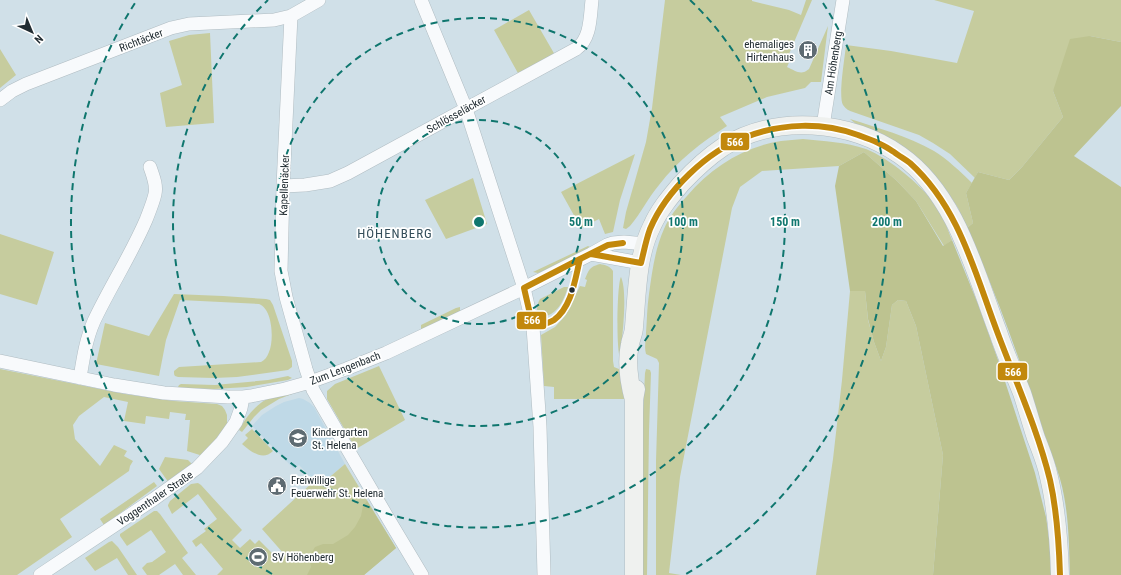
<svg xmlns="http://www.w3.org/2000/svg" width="1121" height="575" font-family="'Roboto Condensed',sans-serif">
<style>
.built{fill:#bfd9e7}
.green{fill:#c6cc9e}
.forest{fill:#bdc390}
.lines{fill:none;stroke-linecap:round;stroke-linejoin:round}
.street-casing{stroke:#b0bcc2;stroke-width:14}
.secondary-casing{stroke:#b0bcc2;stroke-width:19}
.street{stroke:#f8fafc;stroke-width:13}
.secondary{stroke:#eff1ef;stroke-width:18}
.bus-1-casing{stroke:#fff;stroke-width:9}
.bus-1{stroke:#c2880c;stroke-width:6}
.ring{fill:none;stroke:#0f766e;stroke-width:2;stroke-dasharray:7 5}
.bus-dot{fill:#212c32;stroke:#fff;stroke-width:1.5}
.labels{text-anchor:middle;stroke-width:3.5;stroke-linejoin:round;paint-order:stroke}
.street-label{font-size:11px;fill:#212c32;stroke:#fff}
.poi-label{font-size:11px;fill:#212c32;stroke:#fff;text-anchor:start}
.quarter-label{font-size:13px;letter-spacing:1px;fill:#344e5a;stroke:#fff}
.centre{fill:#0f766e;stroke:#fff;stroke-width:2}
.ring-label{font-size:12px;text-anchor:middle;font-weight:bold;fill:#0f766e;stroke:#fff;stroke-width:3.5;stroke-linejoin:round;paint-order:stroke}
.line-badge{stroke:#fff;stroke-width:1.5}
.badge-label{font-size:11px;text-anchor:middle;font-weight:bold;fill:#fff}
</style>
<rect width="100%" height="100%" fill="#d0e0e8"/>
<path class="built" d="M 299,398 L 303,399 L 310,403 L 314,407 L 345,464 L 319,486 L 299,465 L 294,469 L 252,426 L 262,415 L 276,406 L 284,402 Z"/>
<path class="green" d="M 665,0 L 752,0 L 752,1 L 789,10 L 801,15 L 806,0 L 812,0 L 789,54 L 792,56 L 787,67 C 796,71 801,76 809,69 L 828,26 L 821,82 L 811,82 L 805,88 L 767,97 L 720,117 L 727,126 C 702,142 677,161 659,185 C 648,198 641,213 630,226 L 626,229 L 623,228 L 626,212 L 646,142 L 652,108 Z
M 934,0 L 1121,0 L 1121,42 L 1090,36 L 1053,91 L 1063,117 L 1022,167 L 1009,180 L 978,172 L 975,178 L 950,154 L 933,143 L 919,135 L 853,112 C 849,111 846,109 843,105 C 838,96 845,57 846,45 L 891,51 L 957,63 L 974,11 Z
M 529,10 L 555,55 L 519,75 L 494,30 Z
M 210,33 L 214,123 L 166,127 L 160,93 L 182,85 L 169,41 L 189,35 Z
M 0,49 L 16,75 L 0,88 Z
M 850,119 C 878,128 908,136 934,151 C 946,158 962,173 972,183 L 966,193 L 973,223 L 967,228 L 958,208 L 947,191 L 935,176 L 857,125 Z
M 803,139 C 823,141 846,142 866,149 C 890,159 919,183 935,204 C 943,214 947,228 952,240 L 944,246 L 916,201 L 897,181 L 864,152 L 839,166 L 762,171 L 740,187 L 732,208 L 680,477 L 669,573 L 681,575 L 656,575 L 656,461 L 659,363 L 657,359 L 646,354 C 644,347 646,340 646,333 C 647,320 647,307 649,294 C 652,272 655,249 664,229 C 669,217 678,206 687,196 C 712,167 743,147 781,141 C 788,140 796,140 803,139 Z
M 635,154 L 620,200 L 613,232 L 605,234 L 599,219 L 581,228 L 561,192 Z
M 473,178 L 487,224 L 446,239 L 425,200 Z
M 0,234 L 54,252 L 37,305 L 0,294 Z
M 588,246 L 592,248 L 541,272 L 538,273 L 533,272 Z
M 600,264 C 605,265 610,266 613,271 L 613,361 L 614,367 L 619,369 L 623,375 L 624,399 L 554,399 L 554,387 L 544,386 L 541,335 L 555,327 L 565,316 L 580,286 L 585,287 L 587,280 L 585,279 C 589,270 589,267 600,264 Z
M 621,277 C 628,292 622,340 620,357 C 616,351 617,283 621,277 Z
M 564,287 L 568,287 C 565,297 560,309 551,314 C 537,322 534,309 540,299 Z
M 850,291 L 865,291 L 868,320 L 874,342 L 881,361 L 886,347 L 892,305 L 898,300 L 906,301 L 916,326 L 943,455 L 933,575 L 816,575 L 833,459 L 842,380 Z
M 174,294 L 223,296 L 266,299 L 270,300 L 273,305 L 292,361 L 292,367 L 288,370 L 237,377 L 214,378 L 178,377 C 174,376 174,375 174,371 L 179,367 L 261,362 C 265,360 267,357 269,352 C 274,341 273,309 259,304 L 180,300 L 166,340 L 159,376 L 96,364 L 105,323 L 149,336 Z
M 460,307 L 460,311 L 422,330 L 421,329 L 421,325 L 423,324 L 456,308 Z
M 379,366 L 405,420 L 356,449 L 327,399 L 327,391 L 335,384 Z
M 0,369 L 125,394 L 174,401 L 217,404 L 222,406 L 225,410 L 227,415 L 227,424 L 203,456 L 187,451 L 190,420 L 185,420 L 186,414 L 170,412 L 169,419 L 146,416 L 145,424 L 124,421 L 128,402 L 104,397 L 79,416 L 73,425 L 75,439 L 100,466 L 114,445 L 127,451 L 124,456 L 133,461 L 130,466 L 129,471 L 60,519 L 72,537 L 17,575 L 0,575 Z
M 646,369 L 650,370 L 651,373 L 649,431 L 647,575 L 640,575 L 642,433 L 645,373 Z
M 288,376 L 292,378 L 288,380 L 247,387 L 214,389 L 180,388 L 178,387 L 179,385 L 181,384 L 215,385 L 268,380 Z
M 287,394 L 292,394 L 279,399 L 261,410 L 254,417 L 242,432 L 239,430 C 246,417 257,402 272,397 C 277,396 282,395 287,394 Z
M 252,429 L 273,451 C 263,461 251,452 242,444 L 248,438 L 245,435 Z
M 165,457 L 188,460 L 193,465 L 169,483 L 159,469 Z
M 345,464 L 396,548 L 364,575 L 217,575 L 223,569 L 201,543 L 196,547 L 192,541 L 206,531 L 204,529 L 217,519 L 198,494 L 172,514 L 168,506 L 168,505 L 170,501 L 191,484 L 198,483 L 201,485 L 242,530 L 232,540 L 240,548 L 250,539 L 255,544 L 259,540 L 278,559 L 284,554 L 262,529 L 314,481 L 319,486 Z
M 154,482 L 157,486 L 104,525 L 100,519 Z
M 154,511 L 157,511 L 160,514 L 188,553 L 182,558 L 196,575 L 183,575 L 175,564 L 159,575 L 147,575 L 142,568 L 147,563 L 152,562 L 166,552 L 151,530 L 127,546 L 120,536 L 120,534 L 123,532 Z
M 112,541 L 118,547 L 137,575 L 128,575 L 117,558 L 95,571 L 85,558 L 109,542 Z"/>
<path class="forest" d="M 1090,36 L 1121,42 L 1121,106 L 1074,156 L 1121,187 L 1121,575 L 1070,575 C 1069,549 1069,522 1064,496 C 1060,472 1049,450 1042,427 C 1020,360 996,293 967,228 L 973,223 L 966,193 L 978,172 L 1009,180 L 1022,167 L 1063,117 L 1053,91 L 1070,39 Z
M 864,152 L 897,181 L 916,201 L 943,246 L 952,240 L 978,304 L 998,360 L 1035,473 L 1046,517 L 1050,545 L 1051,575 L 933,575 L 943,455 L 916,326 L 906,301 L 898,300 L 892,305 L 886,347 L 881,361 L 874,342 L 868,319 L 865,291 L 850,291 L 835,186 L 839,166 Z
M 367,501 L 396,548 L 364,575 L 307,575 L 311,567 L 309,557 L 315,547 L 323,544 L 333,544 L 348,535 L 355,527 L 361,516 L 363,506 Z"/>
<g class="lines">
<defs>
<path id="street" d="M 421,0 L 466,109 L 524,288 L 533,327 L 540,427 L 544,575
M 291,16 L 283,186 L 281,271 L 286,297 L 306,369 L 313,390 L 389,520 L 422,575
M 0,100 L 12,91 L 26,84 L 171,28 L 189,24 L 274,20 L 291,16 L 319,0
M 823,126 L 843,0
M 283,186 L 305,185 L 330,181 L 348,173 L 576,49 C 591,39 590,17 592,0
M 591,254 L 641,263
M 0,361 L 114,385 L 164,393 L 228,397 L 243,397 L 251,396 L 285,389 L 310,382 L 346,369 L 386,353 L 524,288 L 591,254 L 607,245 L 613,243 L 624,242 L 645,244
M 80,378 C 83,359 86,339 94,321 C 110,287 131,255 146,220 C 149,212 153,203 155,194 C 157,185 153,176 150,167
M 40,575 L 154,499 L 197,468 L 222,442 L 236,422 L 241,408 L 243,397"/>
<path id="secondary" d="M 634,400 C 629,382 626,363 630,344 C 631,338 634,333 634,327 C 637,294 637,255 652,226 C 659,210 670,197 681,184 C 694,170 708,157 723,147 C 776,114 850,120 900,155 C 956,194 975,272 998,332 C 1005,353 1014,373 1022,393 C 1027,408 1031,423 1036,438 C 1040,448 1044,458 1047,469 C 1056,503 1059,539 1060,575
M 634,575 L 634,400 L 636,389"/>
</defs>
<use href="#street" class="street-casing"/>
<use href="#secondary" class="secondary-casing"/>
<use href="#street" class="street"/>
<use href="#secondary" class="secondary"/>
<defs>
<path id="bus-1" d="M 591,254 L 641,263 C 644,251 646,240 650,229 C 666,191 707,151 746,137 C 782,123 822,122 858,135 C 865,138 873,140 880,144 C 885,146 889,149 894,152 C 899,156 905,159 910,163 C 960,208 975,274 998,334 C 1016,382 1038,431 1050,480 C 1057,511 1059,543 1060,575
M 580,259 C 575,279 572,307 554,320 C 548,324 540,325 533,327 L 524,288 Z
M 580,259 L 608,245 L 623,243"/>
</defs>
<use href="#bus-1" class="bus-1-casing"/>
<use href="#bus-1" class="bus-1"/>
</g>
<g class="ring">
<circle cx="479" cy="222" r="102"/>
<circle cx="479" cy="222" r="204"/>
<path d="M690 0A306 306 0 1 1 268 0"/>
<path d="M272 574A408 408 0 0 1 135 3M823 3A408 408 0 0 1 686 574"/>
</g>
<defs>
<symbol id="building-disc" viewBox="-11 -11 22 22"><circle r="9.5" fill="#5e6b72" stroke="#fff"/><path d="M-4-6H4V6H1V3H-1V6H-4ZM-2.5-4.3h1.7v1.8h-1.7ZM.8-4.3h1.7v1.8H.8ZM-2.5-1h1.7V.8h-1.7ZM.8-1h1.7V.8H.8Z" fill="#fff"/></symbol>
<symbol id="school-disc" viewBox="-11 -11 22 22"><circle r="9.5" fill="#5e6b72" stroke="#fff"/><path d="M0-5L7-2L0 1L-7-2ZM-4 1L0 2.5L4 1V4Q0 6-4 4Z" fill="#fff"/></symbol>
<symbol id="civic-disc" viewBox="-11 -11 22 22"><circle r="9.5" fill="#5e6b72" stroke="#fff"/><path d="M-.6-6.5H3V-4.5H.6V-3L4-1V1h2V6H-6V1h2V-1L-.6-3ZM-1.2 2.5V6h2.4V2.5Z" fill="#fff"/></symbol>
<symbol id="stadium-disc" viewBox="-11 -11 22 22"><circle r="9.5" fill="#5e6b72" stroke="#fff"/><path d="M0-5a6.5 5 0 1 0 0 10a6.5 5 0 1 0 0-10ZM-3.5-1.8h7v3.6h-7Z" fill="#fff"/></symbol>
</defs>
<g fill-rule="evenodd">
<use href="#building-disc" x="797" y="39" width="22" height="22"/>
<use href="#school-disc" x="287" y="427" width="22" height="22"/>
<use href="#civic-disc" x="266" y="475" width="22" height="22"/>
<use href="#stadium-disc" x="247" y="546" width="22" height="22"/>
</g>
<circle class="bus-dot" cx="572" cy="290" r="3.5"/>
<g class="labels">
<g class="street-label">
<text transform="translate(141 40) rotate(-21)" y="4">Richtäcker</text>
<text transform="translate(833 63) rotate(-81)" y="4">Am Höhenberg</text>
<text transform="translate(456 114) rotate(-29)" y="4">Schlösseläcker</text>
<text transform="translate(284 185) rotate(-88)" y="4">Kapellenäcker</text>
<text transform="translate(345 368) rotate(-21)" y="4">Zum Lengenbach</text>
<text transform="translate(155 498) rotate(-34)" y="4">Voggenthaler Straße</text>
</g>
<g class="poi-label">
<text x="794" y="48" text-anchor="end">ehemaliges<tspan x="794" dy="13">Hirtenhaus</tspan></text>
<text x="312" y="436">Kindergarten<tspan x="312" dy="13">St. Helena</tspan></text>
<text x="291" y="484">Freiwillige<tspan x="291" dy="13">Feuerwehr St. Helena</tspan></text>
<text x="272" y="561">SV Höhenberg</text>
</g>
<g class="quarter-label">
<text x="395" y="238">HÖHENBERG</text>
</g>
</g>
<circle cx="479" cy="222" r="6" class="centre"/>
<g class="ring-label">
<text x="581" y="226">50 m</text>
<text x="683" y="226">100 m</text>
<text x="785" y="226">150 m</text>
<text x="887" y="226">200 m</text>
</g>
<g class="line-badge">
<rect x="720" y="132" width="30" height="19" rx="4" fill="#c2880c"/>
<rect x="516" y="311" width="31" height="19" rx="4" fill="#c2880c"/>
<rect x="997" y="362" width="31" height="19" rx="4" fill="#c2880c"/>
</g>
<g class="badge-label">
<text x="735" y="146">566</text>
<text x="532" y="324">566</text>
<text x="1013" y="376">566</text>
</g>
<g transform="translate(32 32) rotate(136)" stroke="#ffffff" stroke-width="3" paint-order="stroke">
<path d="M0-3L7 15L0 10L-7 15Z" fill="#212c32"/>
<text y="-6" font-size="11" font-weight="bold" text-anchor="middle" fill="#212c32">N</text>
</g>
</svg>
